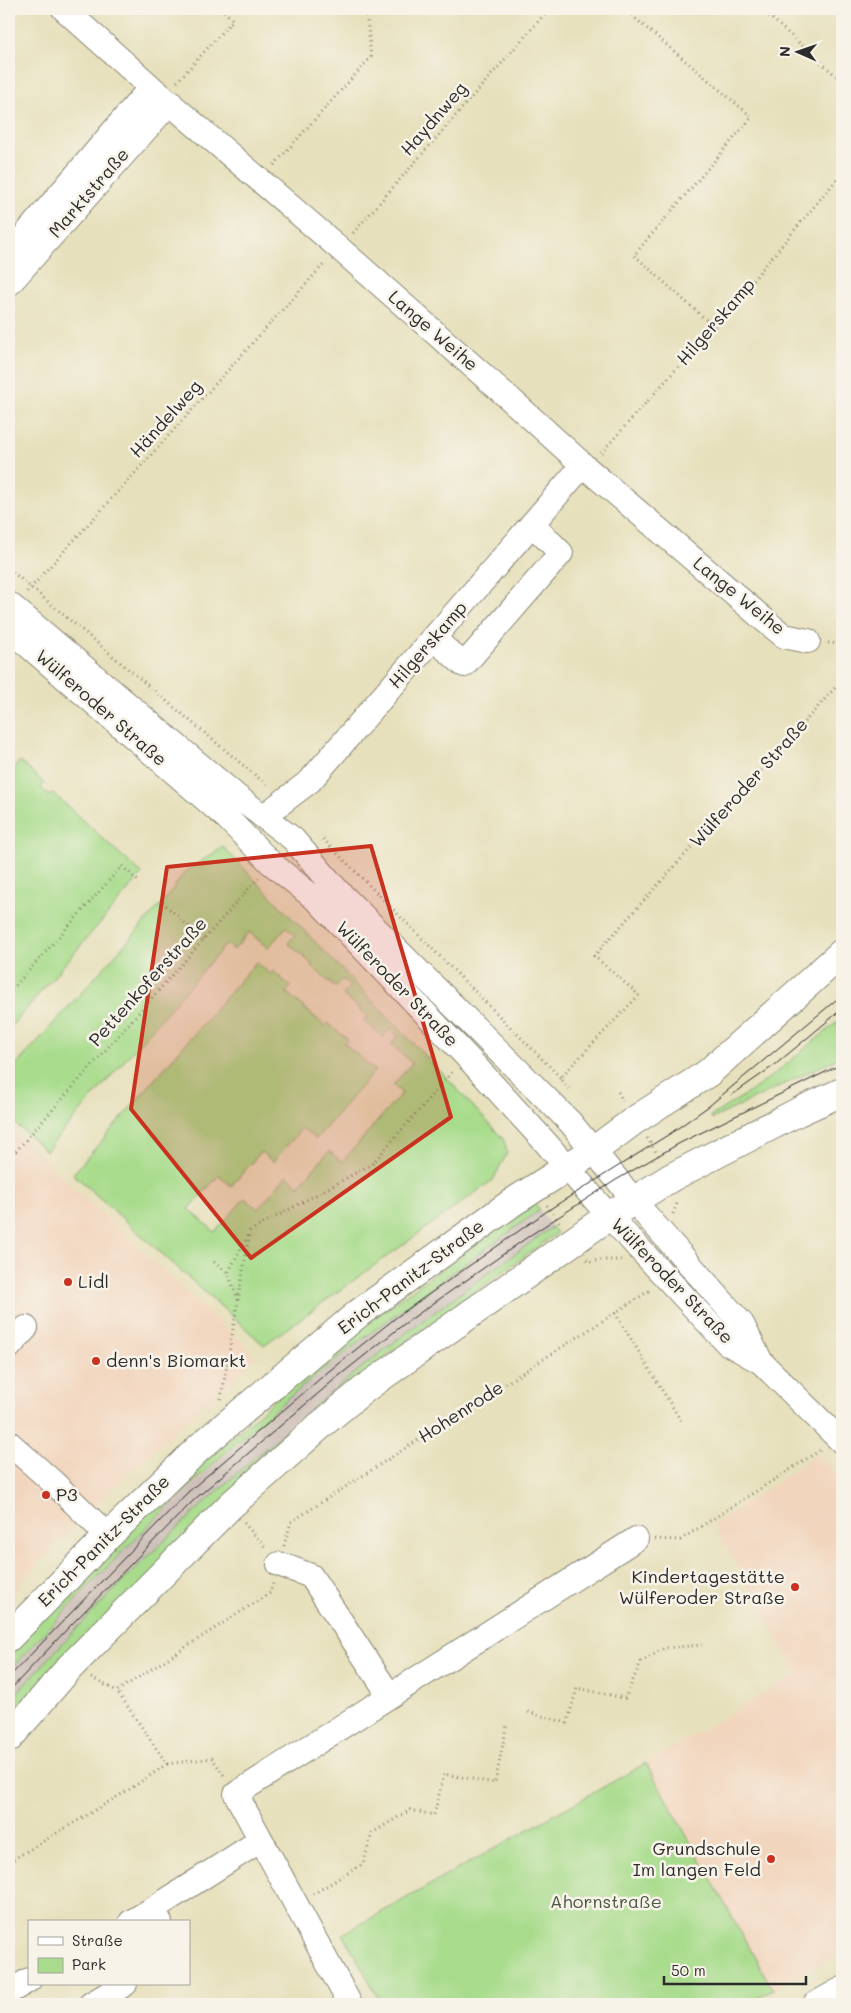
<svg xmlns="http://www.w3.org/2000/svg" width="851" height="2013" font-family="Mali,sans-serif">
<style>
.built{fill:#f2d5bd}
.industrial{fill:#cfc1ba}
.green{fill:#a8dc8c;stroke:#6a845c}
.lines{fill:none;stroke-linecap:round;stroke-linejoin:round}
.minor-casing{stroke:#898674;stroke-width:26}
.major-casing{stroke:#898674;stroke-width:30}
.path{stroke:#898674;stroke-width:3;stroke-dasharray:1 4;stroke-linecap:butt}
.minor{stroke:#fff;stroke-width:24}
.major{stroke:#fff;stroke-width:28}
.tram{stroke:#2b2b2b;stroke-width:1}
.marked{fill:#c8321e;fill-opacity:0.2;stroke:#c8321e;stroke-width:4;stroke-linejoin:round}
.poi-dot{fill:#c8321e;stroke:#f7f3e8;stroke-width:2}
.labels{text-anchor:middle;stroke-width:5;stroke-linejoin:round;paint-order:stroke}
.street-label{font-size:18px;fill:#2b2b2b;stroke:#f7f3e8}
.poi-label{font-size:18px;fill:#2b2b2b;stroke:#f7f3e8;text-anchor:start}
.park-label{font-size:18px;fill:#4a5743;stroke:#f7f3e8}
</style>
<rect width="100%" height="100%" fill="#f7f3e8"/>
<filter id="ink" filterUnits="userSpaceOnUse"><feTurbulence type="fractalNoise" baseFrequency=".02" numOctaves="2"/><feDisplacementMap in="SourceGraphic" scale="10" xChannelSelector="R" yChannelSelector="G"/><feConvolveMatrix kernelMatrix="1 2 1 2 8 2 1 2 1" color-interpolation-filters="sRGB"/></filter>
<filter id="wash" filterUnits="userSpaceOnUse"><feTurbulence type="fractalNoise" baseFrequency=".0096" numOctaves="4" result="noise"/><feDisplacementMap in="SourceGraphic" scale="20" xChannelSelector="R" yChannelSelector="G"/><feGaussianBlur stdDeviation="1.12" result="paint"/><feColorMatrix in="noise" values="0 0 0 0 0 0 0 0 0 0 0 0 0 0 0 0 0 1.4 0 .05"/><feComposite in="paint" operator="in"/></filter>
<g filter="url(#wash)">
<rect width="100%" height="100%" fill="#e7e0bc"/>
<path class="built" d="M 9,1128 L 257,1357 L 161,1443 L 64,1536 L 9,1596 Z
M 816,1455 L 842,1480 L 842,1954 L 773,1990 L 646,1763 L 797,1674 L 714,1525 Z"/>
<path class="industrial" d="M 540,1210 L 552,1227 L 417,1324 L 355,1373 L 265,1449 L 199,1508 L 52,1654 L 9,1702 L 9,1671 L 134,1540 L 205,1473 L 291,1396 L 434,1285 Z"/>
<path class="green" d="M 20,761 L 44,783 L 41,788 L 50,796 L 53,793 L 142,874 L 9,1029 L 9,774 Z
M 223,847 L 446,1077 L 504,1140 L 507,1153 L 493,1180 L 264,1345 L 73,1174 L 256,962 L 270,974 L 273,971 L 291,987 L 286,992 L 325,1026 L 328,1023 L 347,1039 L 344,1043 L 375,1070 L 316,1139 L 302,1128 L 273,1162 L 261,1152 L 231,1186 L 219,1175 L 189,1209 L 215,1232 L 245,1198 L 258,1209 L 287,1175 L 299,1186 L 329,1151 L 342,1162 L 402,1093 L 393,1085 L 412,1063 L 391,1044 L 398,1036 L 390,1029 L 383,1037 L 364,1021 L 368,1016 L 343,995 L 350,986 L 342,979 L 335,987 L 311,966 L 312,964 L 288,943 L 295,935 L 286,927 L 268,948 L 249,932 L 234,950 L 226,944 L 46,1151 L 9,1118 L 9,1073 L 163,902 L 185,872 Z
M 842,1018 L 842,1056 L 712,1119 L 711,1116 L 753,1090 L 778,1071 Z
M 534,1202 L 540,1210 C 456,1270 371,1330 291,1396 C 190,1479 98,1575 9,1671 L 9,1653 L 59,1598 L 123,1532 L 352,1333 Z
M 552,1227 L 557,1233 L 390,1353 L 9,1719 L 9,1702 C 115,1583 231,1473 355,1373 C 419,1321 486,1275 552,1227 Z
M 646,1763 L 773,1990 L 747,2004 L 382,2004 L 343,1934 Z"/>
</g>
<g filter="url(#ink)">
<g class="lines">
<defs>
<path id="minor" d="M 64,9 L 151,87 L 339,248 L 518,406 L 583,465 L 768,623 L 784,636 L 808,641
M 9,254 L 151,87
M 9,284 L 170,102
M 9,604 L 235,795 L 293,839 L 338,891 L 570,1122 L 646,1215 L 742,1324 L 761,1362
M 9,629 L 228,819 L 271,863 L 319,902 L 468,1058 L 546,1143 L 609,1216 L 727,1343 L 761,1362 L 842,1442
M 433,638 L 464,665 L 561,553 L 532,524
M 264,816 L 310,781 L 583,465
M 9,1347 L 26,1328
M 9,1443 L 55,1484 L 108,1536
M 279,1564 L 311,1576 L 390,1696
M 131,1922 L 153,1909
M 160,1922 L 153,1909 L 261,1840
M 9,1992 L 29,1980
M 91,2004 L 125,1984
M 350,2004 L 236,1794 L 636,1539
M 815,2004 L 842,1989"/>
<path id="major" d="M 9,1637 L 108,1536 L 200,1447 L 359,1313 L 513,1202 L 593,1151 L 635,1120 L 708,1073 L 842,953
M 9,1738 L 70,1667 L 230,1506 L 323,1423 L 367,1387 L 609,1216 L 672,1177 L 798,1112 L 842,1092"/>
</defs>
<use href="#minor" class="minor-casing"/>
<use href="#major" class="major-casing"/>
<path class="path" d="M 624,9 L 752,117 L 634,255 L 714,327
M 761,9 L 842,81
M 177,82 L 233,20 L 222,9
M 274,165 L 371,57 L 366,9
M 353,233 L 549,9
M 601,453 L 714,327 L 842,173
M 9,569 L 268,786
M 27,592 L 325,263
M 828,643 L 842,644
M 323,839 L 560,1077 L 569,1089
M 162,902 L 204,940
M 9,993 L 122,866 L 138,881
M 559,1079 L 639,995 L 594,956 L 842,680
M 618,1092 L 623,1101
M 647,1138 L 660,1158
M 9,1159 L 259,877
M 547,1205 L 561,1225
M 673,1214 L 678,1201
M 587,1259 L 589,1262 L 599,1260 L 621,1260
M 214,1262 L 228,1273
M 238,1300 L 228,1273 L 248,1235
M 615,1313 L 681,1421
M 221,1399 L 250,1231 L 372,1164 L 452,1072
M 244,1523 L 266,1548
M 655,1539 L 680,1540 L 822,1449
M 284,1546 L 291,1522 L 649,1291
M 91,1678 L 117,1691
M 528,1712 L 567,1723 L 577,1688 L 625,1698 L 641,1662 L 664,1648 L 702,1645
M 167,1764 L 212,1758 L 225,1777
M 9,1862 L 130,1789 L 167,1764 L 117,1691 L 270,1593 L 273,1583
M 313,1894 L 363,1864 L 372,1833 L 410,1810 L 434,1815 L 444,1774 L 495,1783 L 507,1724"/>
<use href="#minor" class="minor"/>
<use href="#major" class="major"/>
<path class="tram" d="M 732,1095 L 776,1064 L 842,1009
M 9,1677 L 188,1492 L 329,1371 L 398,1316 L 550,1209 L 671,1133 L 709,1106 L 842,995
M 9,1691 L 69,1627 L 195,1499 L 335,1379 L 404,1324 L 532,1234 L 616,1180 L 680,1143 L 842,1064"/>
</g>
</g>
<path class="marked" d="M 371,846 L 451,1117 L 251,1258 L 131,1109 L 167,867 Z"/>
<g class="poi-dot">
<circle cx="68" cy="1282" r="5"/>
<circle cx="96" cy="1361" r="5"/>
<circle cx="46" cy="1495" r="5"/>
<circle cx="795" cy="1587" r="5"/>
<circle cx="771" cy="1859" r="5"/>
</g>
<g class="labels">
<g class="street-label">
<text transform="translate(434 119) rotate(-49)" y="6">Haydnweg</text>
<text transform="translate(89 193) rotate(-49)" y="6">Marktstraße</text>
<text transform="translate(716 322) rotate(-49)" y="6">Hilgerskamp</text>
<text transform="translate(433 331) rotate(41)" y="6">Lange Weihe</text>
<text transform="translate(166 419) rotate(-48)" y="6">Händelweg</text>
<text transform="translate(739 596) rotate(39)" y="6">Lange Weihe</text>
<text transform="translate(428 645) rotate(-49)" y="6">Hilgerskamp</text>
<text transform="translate(101 708) rotate(41)" y="6">Wülferoder Straße</text>
<text transform="translate(749 783) rotate(-48)" y="6">Wülferoder Straße</text>
<text transform="translate(148 982) rotate(-48)" y="6">Pettenkoferstraße</text>
<text transform="translate(397 984) rotate(46)" y="6">Wülferoder Straße</text>
<text transform="translate(411 1277) rotate(-37)" y="6">Erich-Panitz-Straße</text>
<text transform="translate(672 1281) rotate(46)" y="6">Wülferoder Straße</text>
<text transform="translate(461 1412) rotate(-33)" y="6">Hohenrode</text>
<text transform="translate(104 1541) rotate(-45)" y="6">Erich-Panitz-Straße</text>
</g>
<g class="poi-label">
<text x="78" y="1288">Lidl</text>
<text x="106" y="1367">denn's Biomarkt</text>
<text x="56" y="1501">P3</text>
<text x="785" y="1583" text-anchor="end">Kindertagestätte<tspan x="785" dy="21">Wülferoder Straße</tspan></text>
<text x="761" y="1855" text-anchor="end">Grundschule<tspan x="761" dy="21">Im langen Feld</tspan></text>
</g>
<g class="park-label">
<text x="606" y="1908">Ahornstraße</text>
</g>
</g>
<rect width="851" height="2013" fill="none" stroke="#f7f3e8" stroke-width="30"/>
<rect x="28" y="1920" width="162" height="65" fill="#f7f3e8" stroke="#a5a39c"/>
<rect x="38" y="1937" width="25" height="8" fill="#ffffff" stroke="#a5a39c"/>
<text x="72" y="1946" font-size="15" fill="#2b2b2b">Straße</text>
<rect x="38" y="1958" width="25" height="15" fill="#a8dc8c" stroke="#a5a39c"/>
<text x="72" y="1970" font-size="15" fill="#2b2b2b">Park</text>
<g transform="translate(798 52) rotate(272)" stroke="#f7f3e8" stroke-width="4" paint-order="stroke">
<path d="M0-4L9 19L0 12L-9 19Z" fill="#2b2b2b"/>
<text y="-8" font-size="14" font-weight="bold" text-anchor="middle" fill="#2b2b2b">N</text>
</g>
<path d="M664 1976v8h142v-8" fill="none" stroke="#2b2b2b" stroke-width="2.5"/>
<text x="671" y="1976" font-size="15" fill="#2b2b2b" stroke="#f7f3e8" stroke-width="4" paint-order="stroke">50 m</text>
</svg>
